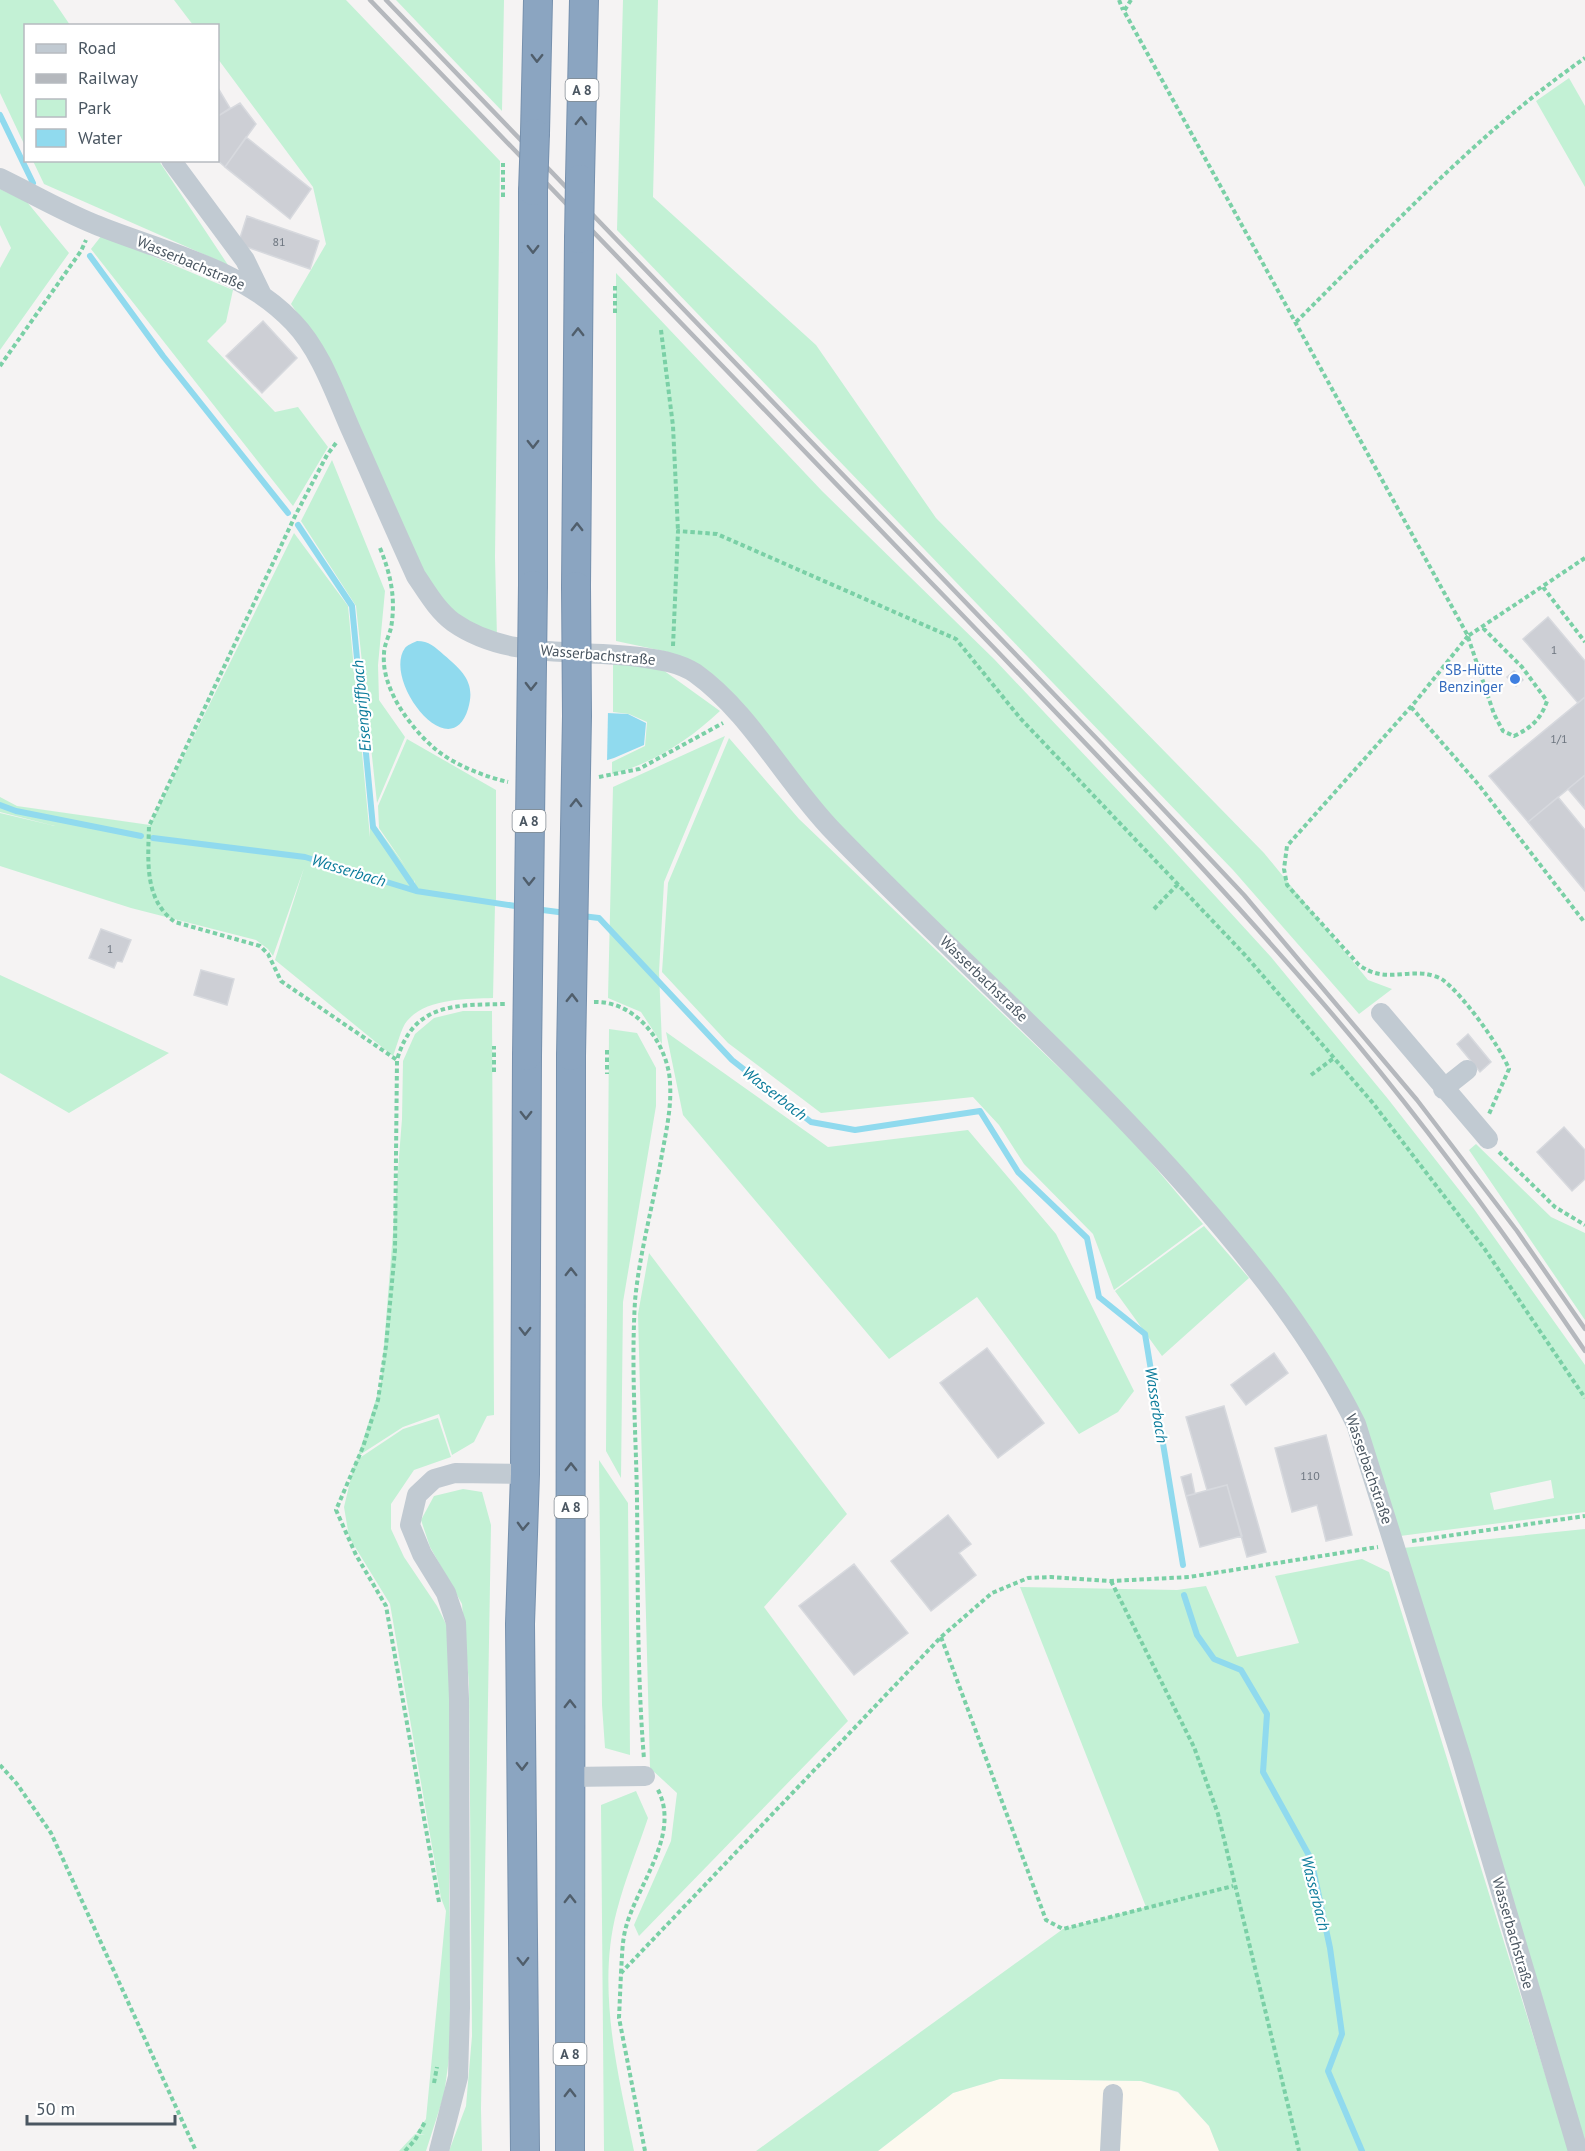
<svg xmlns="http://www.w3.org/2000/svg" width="1585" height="2151" font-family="'PT Sans',sans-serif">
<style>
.commercial{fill:#fdf9ef}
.green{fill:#c3f1d5;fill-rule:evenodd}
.water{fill:#90daee}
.pier{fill:#f5f3f3}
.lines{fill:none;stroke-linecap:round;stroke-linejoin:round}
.stream{stroke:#90daee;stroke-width:6}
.building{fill:#cdcfd5;stroke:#d7d9de;stroke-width:1.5}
.highway-casing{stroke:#7690ad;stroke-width:30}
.path{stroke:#7ad0a6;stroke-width:4;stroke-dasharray:4.5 3;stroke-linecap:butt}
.minor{stroke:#c1cad2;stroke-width:20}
.highway{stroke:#8ba5c1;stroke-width:28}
.rail{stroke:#b5b8bd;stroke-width:4.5}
.highway-bridge-casing{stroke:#7690ad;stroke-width:30;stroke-linecap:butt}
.highway-bridge{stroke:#8ba5c1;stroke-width:28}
.oneway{stroke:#505e6b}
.shop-dot{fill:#3f7fe0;stroke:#fff;stroke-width:2}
.labels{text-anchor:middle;stroke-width:4.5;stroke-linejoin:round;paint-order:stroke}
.number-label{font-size:12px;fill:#6b747e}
.shield{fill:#fff;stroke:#808990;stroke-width:1.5}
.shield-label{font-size:14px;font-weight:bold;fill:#4a5661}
.street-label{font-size:15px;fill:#4a5661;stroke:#fff}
.shop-label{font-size:15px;fill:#366cbe;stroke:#fff;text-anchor:end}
.water-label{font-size:16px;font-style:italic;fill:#0c7c9b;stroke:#fff}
</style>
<rect width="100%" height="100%" fill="#f5f3f3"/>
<path class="commercial" d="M 1000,2079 L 1141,2081 L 1178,2093 L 1209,2126 L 1219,2151 L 878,2151 L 953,2093 Z"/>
<path class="green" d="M 0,0 L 53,0 L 70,25 L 26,26 L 25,146 L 0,93 Z
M 174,0 L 346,0 L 500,161 L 495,557 L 497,638 L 484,634 L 437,600 L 325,354 L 291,304 L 326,244 L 313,187 L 218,59 L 218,26 L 193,25 Z
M 396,0 L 504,0 L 502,111 Z
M 623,0 L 658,0 L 653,197 L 816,345 L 936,518 L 1264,853 L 1368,980 L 1392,989 L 1359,1014 L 1233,870 L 617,230 Z
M 1569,78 L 1585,106 L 1585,187 L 1536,101 Z
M 33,161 L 159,161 L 228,265 L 44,184 Z
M 0,189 L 27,202 L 69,253 L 0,350 L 0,268 L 11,248 L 0,225 Z
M 102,235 L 233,290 L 226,322 L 207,341 L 275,412 L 298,407 L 328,447 L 293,506 L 91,249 Z
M 616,273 L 822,491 L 994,659 L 1142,816 L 1271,957 L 1388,1099 L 1474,1209 L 1585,1365 L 1585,1512 L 1400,1536 L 1336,1369 L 1309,1325 L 1255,1257 L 859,848 L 696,665 L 668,652 L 616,641 ZM 1551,1480 L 1554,1498 L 1494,1510 L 1490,1493 Z
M 332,460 L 385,591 L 378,665 L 379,700 L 405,737 L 377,803 L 356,606 L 301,521 Z
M 294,533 L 348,606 L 370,837 L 370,818 L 406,867 L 379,828 L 378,806 L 407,739 L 496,790 L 496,902 L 417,890 L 414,880 L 414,891 L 495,904 L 493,998 C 467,999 426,998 407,1021 C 401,1028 397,1046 393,1056 L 275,960 L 304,868 L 273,956 L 268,949 L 256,940 L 131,908 L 0,866 L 0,813 L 55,826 L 0,812 L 0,797 L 17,806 L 150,825 Z
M 613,663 L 663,670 L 720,711 C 689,740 654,763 612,774 L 612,762 L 645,746 L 647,722 L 629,714 L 613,712 Z
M 725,736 L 664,882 L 659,972 L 662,1044 L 641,1012 L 608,998 L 613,787 Z
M 729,738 L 799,819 L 1122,1128 L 1203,1224 L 1114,1290 L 1093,1234 L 1024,1164 L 999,1125 L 973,1097 L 821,1113 L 728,1043 L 662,972 L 668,883 Z
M 0,975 L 169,1053 L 69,1113 L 0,1073 Z
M 463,1011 L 492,1011 L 494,1415 L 487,1416 L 474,1442 L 452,1455 L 439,1414 L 403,1427 L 358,1456 L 381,1383 L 402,1119 L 403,1061 L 415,1034 L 434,1018 Z
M 609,1029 L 637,1033 L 656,1068 L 656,1106 L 623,1302 L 621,1478 L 606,1451 Z
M 666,1032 L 828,1147 L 968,1130 L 1056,1234 L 1134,1391 L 1118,1412 L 1079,1434 L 977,1297 L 889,1359 L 683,1115 Z
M 1476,1144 L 1551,1217 L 1585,1233 L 1585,1320 L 1469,1150 Z
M 1204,1226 L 1249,1278 L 1162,1356 L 1115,1291 Z
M 649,1253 L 847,1514 L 764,1607 L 848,1721 L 639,1936 L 634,1925 L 671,1841 L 677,1793 L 650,1768 L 638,1314 Z
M 438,1418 L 451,1457 L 414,1470 L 391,1504 L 391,1529 L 404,1557 L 437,1606 L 453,1638 L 449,1896 L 453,2029 L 444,2095 L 426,2151 L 399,2151 L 415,2134 L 425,2135 L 416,2133 L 426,2119 L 446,1911 L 441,1898 L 390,1604 L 349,1537 L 344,1507 L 355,1461 L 403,1429 Z
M 599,1460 L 628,1503 L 630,1755 L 605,1748 L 602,1705 Z
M 463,1489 L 482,1492 L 491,1525 L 481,2109 L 482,2151 L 449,2151 L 466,2106 L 472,2036 L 469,1684 L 462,1604 L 430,1547 L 421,1520 L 434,1496 Z
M 1585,1529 L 1585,2147 L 1403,1548 Z
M 1362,1559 L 1389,1572 L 1569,2151 L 1219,2151 L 1209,2126 L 1178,2092 L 1141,2081 L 1000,2079 L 953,2093 L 878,2151 L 756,2151 L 1063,1929 L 1146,1907 L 1020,1587 L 1177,1590 L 1206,1586 L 1237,1657 L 1299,1643 L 1275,1576 Z
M 636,1791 L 648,1818 C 638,1848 625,1879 617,1910 C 596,1988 618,2074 634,2151 L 604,2151 L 601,1805 Z"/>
<path class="water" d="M 417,641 C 429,641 435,647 444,655 C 463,671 476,683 468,709 C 450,768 382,680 405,648 C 407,645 413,643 417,641 Z
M 607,713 L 628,714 L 646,723 L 644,745 L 614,758 L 588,766 Z"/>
<path class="pier" d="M 608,710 L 607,763 L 589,769 L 569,767 L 555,756 L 558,726 L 580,714 Z"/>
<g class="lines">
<path class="stream" d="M 0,115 L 33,183
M 90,256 L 163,356 L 288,513
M 298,525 L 352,606 L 373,827 L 416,890
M 0,805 L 16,811 L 141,836
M 153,838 L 305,857 L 416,891 L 522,907
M 535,909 L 566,913
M 582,916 L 599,918 L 732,1060 L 811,1122 L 855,1130 L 980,1111 L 1018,1172 L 1087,1238 L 1099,1297 L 1145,1334 L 1183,1565
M 1184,1595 L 1197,1635 L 1214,1659 L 1241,1670 L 1267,1714 L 1263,1772 L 1311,1859 L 1330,1948 L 1342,2034 L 1328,2071 L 1362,2151"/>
</g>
<path class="building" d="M 218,88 L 230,108 L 218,116 Z
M 240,103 L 256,124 L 225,167 L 217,160 L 218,116 Z
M 246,137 L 311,189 L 290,219 L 225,167 Z
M 247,216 L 319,241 L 310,269 L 238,244 Z
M 263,321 L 297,358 L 262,393 L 226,356 Z
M 1548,617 L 1585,661 L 1585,697 L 1578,703 L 1523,639 Z
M 1514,671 L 1523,680 L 1516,686 L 1507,677 Z
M 1585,697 L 1585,775 L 1528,822 L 1489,776 Z
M 1585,775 L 1585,809 L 1568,789 Z
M 1558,797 L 1585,830 L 1585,891 L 1528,822 Z
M 101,929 L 131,940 L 122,962 L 117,961 L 114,968 L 89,958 Z
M 201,970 L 234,979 L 227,1005 L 194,995 Z
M 1468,1034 L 1491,1062 L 1480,1072 L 1457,1044 Z
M 1564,1127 L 1585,1150 L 1585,1179 L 1572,1191 L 1537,1152 Z
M 987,1348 L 1044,1423 L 998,1458 L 940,1383 Z
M 1274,1353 L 1288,1373 L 1246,1405 L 1231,1385 Z
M 1224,1406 L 1266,1552 L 1247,1557 L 1227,1485 L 1207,1490 L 1186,1417 Z
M 1326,1435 L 1352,1535 L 1326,1541 L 1317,1505 L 1292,1512 L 1275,1448 Z
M 1191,1474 L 1195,1494 L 1186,1496 L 1181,1477 Z
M 1227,1485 L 1242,1536 L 1200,1547 L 1186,1496 Z
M 948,1515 L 971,1544 L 959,1553 L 976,1575 L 931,1611 L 891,1561 Z
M 854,1564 L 908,1633 L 854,1675 L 799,1606 Z"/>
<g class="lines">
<defs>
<path id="highway" d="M 535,133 L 538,0
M 580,179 L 584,0
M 533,585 L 533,191
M 576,586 L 579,239
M 525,2151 L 520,1624 L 525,1474 L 527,1056
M 570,2151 L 571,1056"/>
</defs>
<use href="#highway" class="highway-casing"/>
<path class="path" d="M 1119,0 L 1123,10
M 1131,0 L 1124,11 L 1468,636 L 1585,558
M 503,197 L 503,163
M 615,286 L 615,316
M 1296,322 C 1389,230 1477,133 1585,58
M 661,330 L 673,426 L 678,531
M 0,366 L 81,251 L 86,240
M 336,443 L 327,455 L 296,514 L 149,826 C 148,861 144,900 175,922 L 260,946 L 268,954 L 281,981 L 397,1060
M 380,548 C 391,575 396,599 391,628 C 389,636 384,645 384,654 C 381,688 410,727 434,748 C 454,765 483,776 508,782
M 1543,587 L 1585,642
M 1468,636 L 1416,701 L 1287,846 L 1284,869 L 1287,885 L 1359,965 C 1383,982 1400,971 1426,974 C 1431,975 1439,977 1443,980 C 1463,995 1500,1046 1509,1069 L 1489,1114
M 1468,637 L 1494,714 L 1503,731 L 1514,736 C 1531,728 1541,719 1547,701 L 1522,667 L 1482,627
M 673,646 L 678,531 L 717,534 L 956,639 L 1020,718 L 1245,955 L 1372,1102 L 1484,1248 L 1585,1398
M 1411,707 L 1478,784 L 1585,923
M 599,777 L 639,769 L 723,723
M 1154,909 L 1178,884
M 594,1002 C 633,1001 662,1036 669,1073 C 673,1101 667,1127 662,1154 C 654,1201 639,1255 635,1301 C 631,1370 636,1432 637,1500 C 638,1587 637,1672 644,1759
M 607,1050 L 607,1074
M 494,1072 L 494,1046
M 1311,1075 L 1334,1058
M 1499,1152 L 1555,1207 L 1585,1225
M 1412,1541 L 1585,1516
M 1111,1581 L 1194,1747 L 1218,1814 L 1299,2151
M 941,1637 L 1046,1920 L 1063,1929 L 1233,1886
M 0,1765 L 17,1784 L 51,1833 L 196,2151
M 439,1902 L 386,1606 L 356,1555 L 336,1510 L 363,1447 L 378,1400 L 386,1346 L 395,1250 L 397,1060 C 413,1003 455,1005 505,1004
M 621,1973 C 622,1958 622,1941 626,1927 C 638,1883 682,1833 657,1788
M 434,2083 L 437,2067
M 405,2151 L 415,2140 L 425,2122
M 645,2151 L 619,2018 L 621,1973 L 941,1637 L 992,1593 L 1028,1578 L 1051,1577 L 1111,1581 L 1189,1577 L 1378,1547"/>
<path class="minor" d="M 171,160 L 245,260 L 262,295
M 0,178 C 31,193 62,211 94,224 C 162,252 241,267 293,322 C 321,351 335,394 351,430 C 373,479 394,528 416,576 C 427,592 437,610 453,622 C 507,660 577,649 639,657 C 659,660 678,662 695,673 C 751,713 786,783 834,832 C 952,954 1080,1065 1192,1193 C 1255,1265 1313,1338 1356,1424 L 1461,1757 L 1578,2151
M 1381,1013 L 1488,1139
M 1443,1089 L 1467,1070
M 569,1777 L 645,1776
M 439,2151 L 458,2077 L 460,2008 L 459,1699 L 456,1623 L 446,1593 L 422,1554 L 410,1525 L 417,1495 L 434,1479 L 455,1473 L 525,1474
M 1110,2151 L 1113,2094"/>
<use href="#highway" class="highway"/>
<path class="rail" d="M 370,0 C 552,189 734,378 915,566 C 1053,709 1191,851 1321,1001 C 1416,1111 1503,1230 1585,1351
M 386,0 L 1101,743 L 1244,895 L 1417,1100 L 1517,1231 L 1585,1329"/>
<defs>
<path id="highway-bridge" d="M 533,191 L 535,133
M 579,239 L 580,179
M 527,1056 L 533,585
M 571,1056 L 577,716 L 576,586"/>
</defs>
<use href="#highway-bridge" class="highway-bridge-casing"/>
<use href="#highway-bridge" class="highway-bridge"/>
</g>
<defs><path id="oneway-chevron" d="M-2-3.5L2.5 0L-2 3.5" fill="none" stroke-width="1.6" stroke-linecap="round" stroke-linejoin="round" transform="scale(1.5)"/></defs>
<g class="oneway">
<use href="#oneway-chevron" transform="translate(537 58) rotate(91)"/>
<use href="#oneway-chevron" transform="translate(581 121) rotate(-89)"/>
<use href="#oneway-chevron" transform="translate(533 249) rotate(90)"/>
<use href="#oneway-chevron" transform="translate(578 332) rotate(-90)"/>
<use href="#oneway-chevron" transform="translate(533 444) rotate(90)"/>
<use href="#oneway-chevron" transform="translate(577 527) rotate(-90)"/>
<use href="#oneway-chevron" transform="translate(531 686) rotate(91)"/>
<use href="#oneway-chevron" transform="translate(576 803) rotate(-89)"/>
<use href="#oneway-chevron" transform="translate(529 881) rotate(91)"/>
<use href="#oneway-chevron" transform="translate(572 998) rotate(-89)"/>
<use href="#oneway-chevron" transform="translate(526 1115) rotate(90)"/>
<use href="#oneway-chevron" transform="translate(571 1272) rotate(-90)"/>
<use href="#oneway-chevron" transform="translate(525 1331) rotate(90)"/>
<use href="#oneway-chevron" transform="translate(571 1467) rotate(-90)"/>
<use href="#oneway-chevron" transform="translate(523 1526) rotate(92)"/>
<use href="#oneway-chevron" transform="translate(570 1704) rotate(-90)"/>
<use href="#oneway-chevron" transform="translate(522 1766) rotate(89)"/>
<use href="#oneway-chevron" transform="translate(570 1899) rotate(-90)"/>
<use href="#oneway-chevron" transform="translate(523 1961) rotate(89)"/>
<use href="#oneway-chevron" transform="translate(570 2093) rotate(-90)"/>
</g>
<circle class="shop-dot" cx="1515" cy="679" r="6"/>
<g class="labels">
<g class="number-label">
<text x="279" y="246">81</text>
<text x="1554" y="654">1</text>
<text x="1559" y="743">1/1</text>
<text x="110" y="953">1</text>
<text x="1310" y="1480">110</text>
</g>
<g class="shield">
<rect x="565.5" y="79" width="33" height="22" rx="4.5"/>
<rect x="512.5" y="810" width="33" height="22" rx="4.5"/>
<rect x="554.5" y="1496" width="33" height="22" rx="4.5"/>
<rect x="553.5" y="2043" width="33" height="22" rx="4.5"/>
</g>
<g class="shield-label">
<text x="582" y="95">A 8</text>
<text x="529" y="826">A 8</text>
<text x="571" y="1512">A 8</text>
<text x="570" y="2059">A 8</text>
</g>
<g class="street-label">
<text transform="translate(191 263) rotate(23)" y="5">Wasserbachstraße</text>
<text transform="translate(598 655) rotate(5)" y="5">Wasserbachstraße</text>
<text transform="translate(984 979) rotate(44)" y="5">Wasserbachstraße</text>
<text transform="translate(1369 1469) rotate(71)" y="5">Wasserbachstraße</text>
<text transform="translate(1513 1933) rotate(74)" y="5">Wasserbachstraße</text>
</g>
<g class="shop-label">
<text x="1503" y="675">SB-Hütte<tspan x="1503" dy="17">Benzinger</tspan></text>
</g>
<g class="water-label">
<text transform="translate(361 706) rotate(-95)" y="6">Eisengriffbach</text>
<text transform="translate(349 870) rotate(17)" y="6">Wasserbach</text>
<text transform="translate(775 1093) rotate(38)" y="6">Wasserbach</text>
<text transform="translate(1157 1405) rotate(81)" y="6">Wasserbach</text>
<text transform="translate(1316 1893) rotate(76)" y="6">Wasserbach</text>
</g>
</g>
<rect x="24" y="24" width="195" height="138" fill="#ffffff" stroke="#b7bbc0" stroke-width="1.5"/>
<rect x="36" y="44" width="30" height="9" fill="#c1cad2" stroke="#b7bbc0" stroke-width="1.5"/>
<text x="78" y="54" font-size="18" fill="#4a5661">Road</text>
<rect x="36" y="74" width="30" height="9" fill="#b5b8bd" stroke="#b7bbc0" stroke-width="1.5"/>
<text x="78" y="84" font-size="18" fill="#4a5661">Railway</text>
<rect x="36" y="99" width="30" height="18" fill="#c3f1d5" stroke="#b7bbc0" stroke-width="1.5"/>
<text x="78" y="114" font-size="18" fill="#4a5661">Park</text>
<rect x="36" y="129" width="30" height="18" fill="#90daee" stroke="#b7bbc0" stroke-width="1.5"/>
<text x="78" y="144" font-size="18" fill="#4a5661">Water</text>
<path d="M27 2115v9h148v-9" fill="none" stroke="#4a5661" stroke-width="3"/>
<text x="36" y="2115" font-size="18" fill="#4a5661" stroke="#ffffff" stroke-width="4.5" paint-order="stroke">50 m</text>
</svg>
